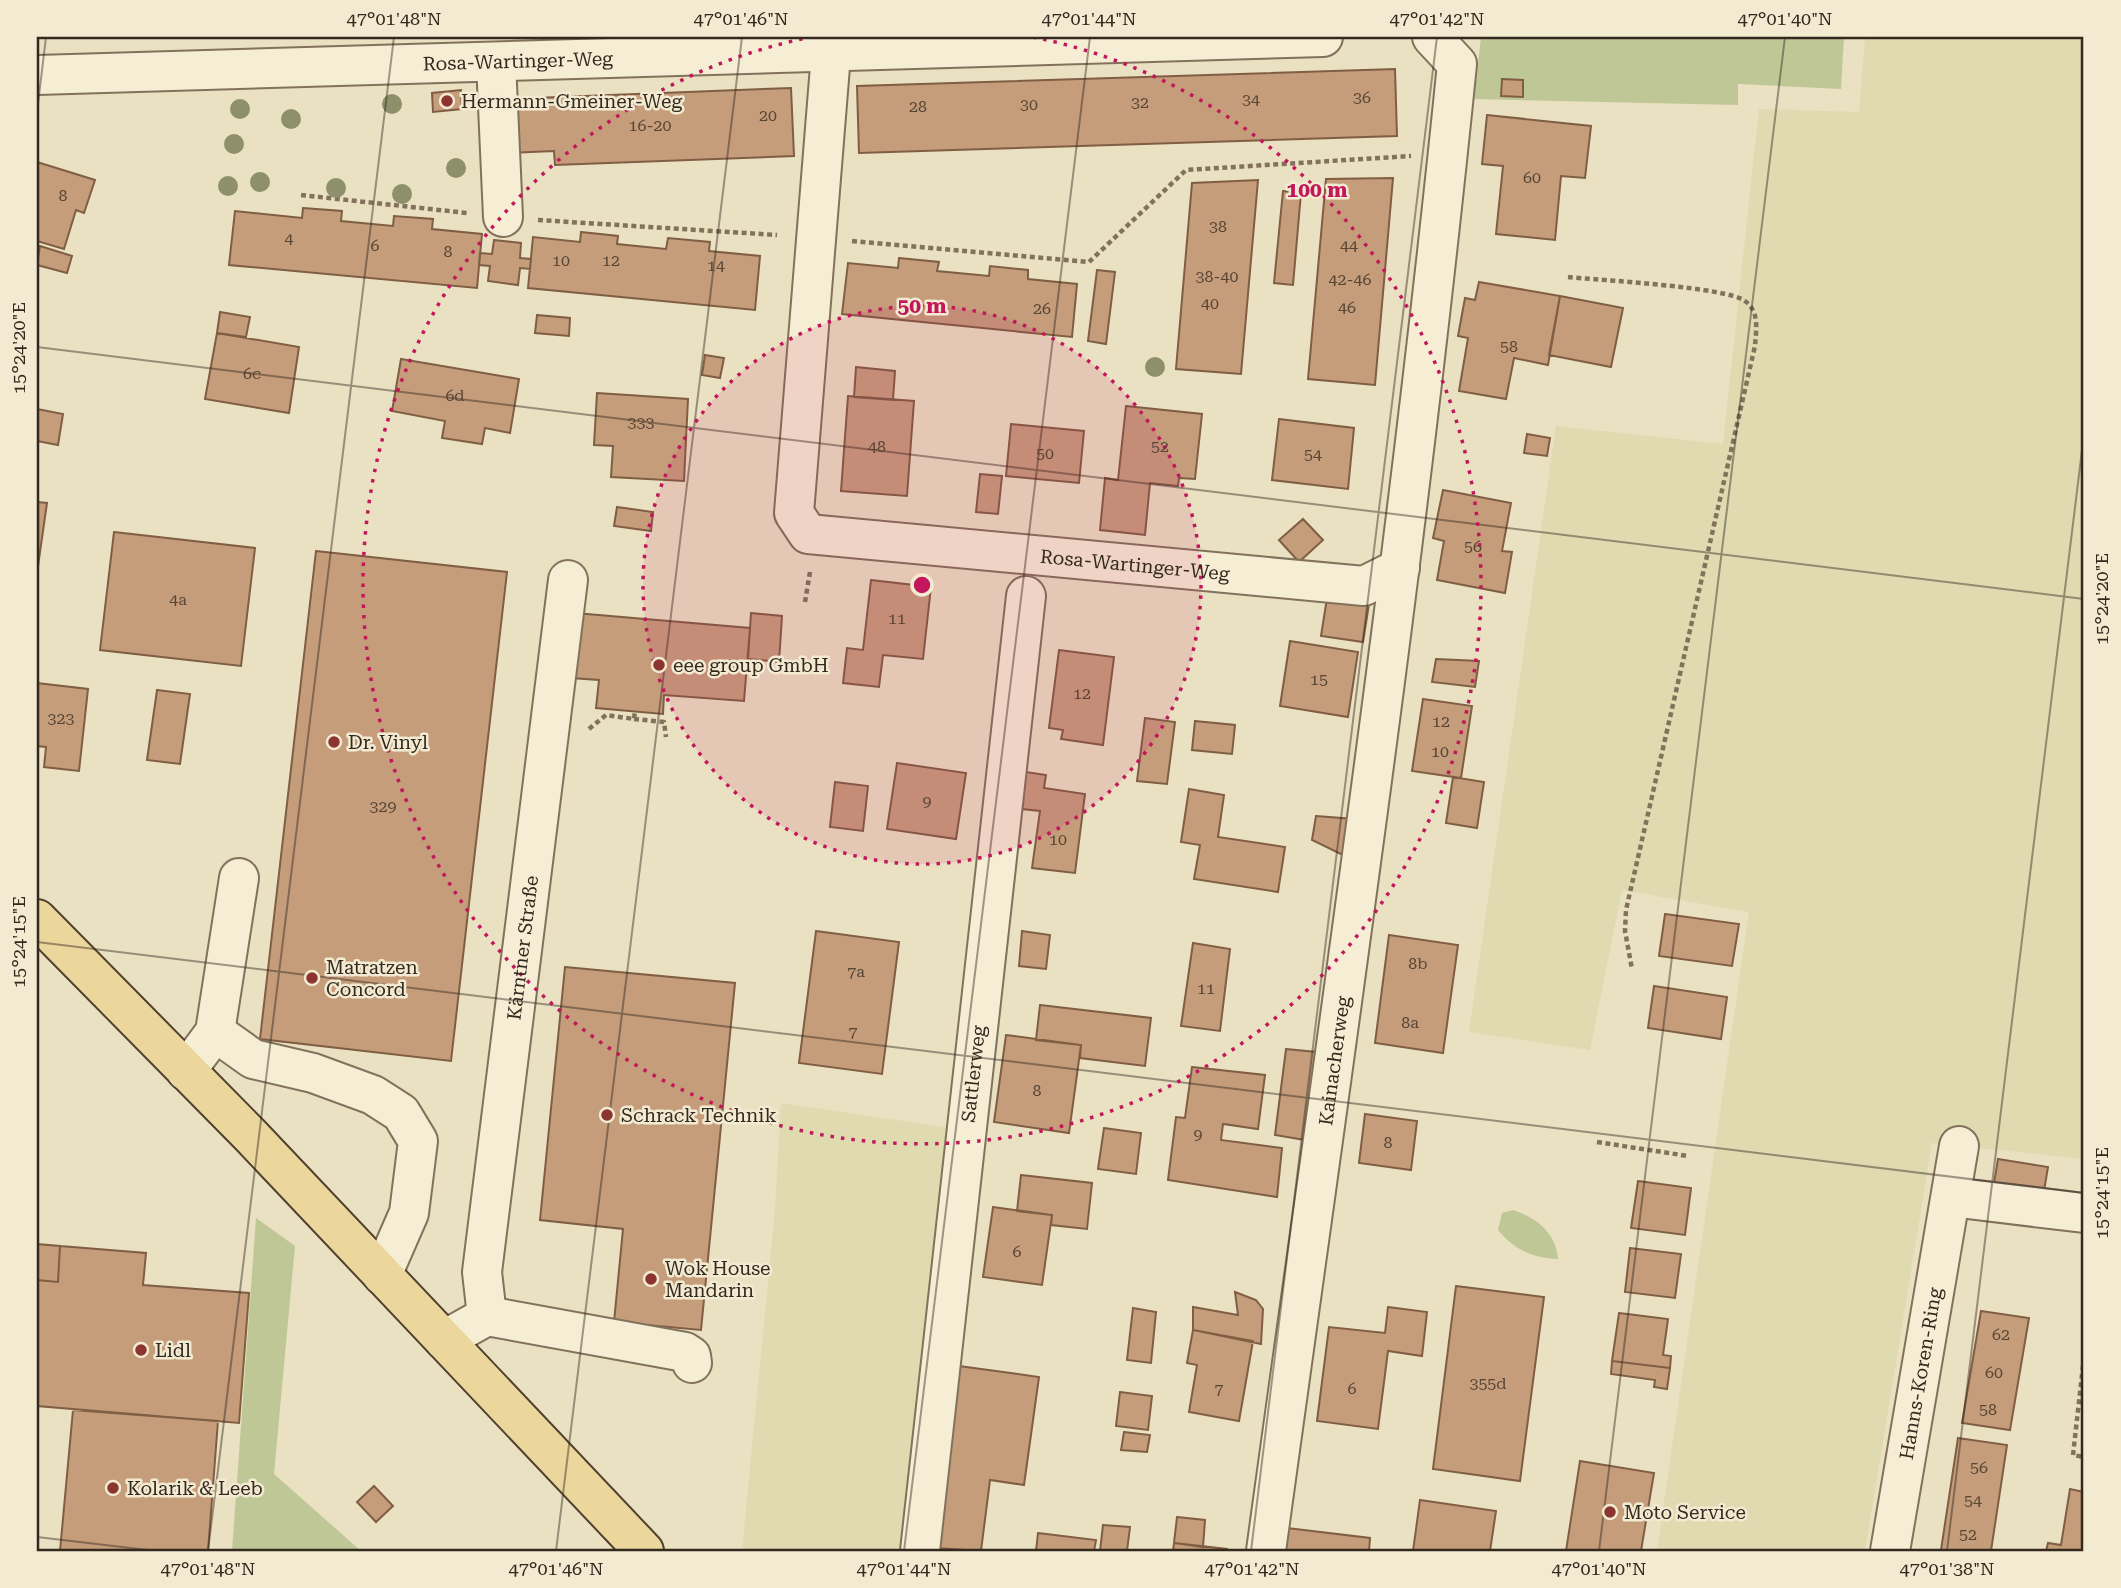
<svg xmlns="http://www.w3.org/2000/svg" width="2121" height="1588" font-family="'Roboto Serif',serif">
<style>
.farmland{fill:#dfdab0}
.green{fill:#bfc797}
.building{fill:#c59d7b;stroke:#7f5e43;stroke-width:2}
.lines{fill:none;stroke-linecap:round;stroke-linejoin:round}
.minor-casing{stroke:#82725b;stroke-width:42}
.major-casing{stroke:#50402f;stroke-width:42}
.path{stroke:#82725b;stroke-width:4.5;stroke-dasharray:5 3.5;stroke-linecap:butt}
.minor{stroke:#f5edd4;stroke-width:38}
.major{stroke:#ebd69c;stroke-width:38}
.tree{fill:#8e906c}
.ticks{fill:none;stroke:#33291e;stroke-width:2;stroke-opacity:0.45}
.ring{fill:none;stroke:#c2185b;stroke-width:3.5;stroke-dasharray:3.5 7}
.poi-dot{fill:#8c3430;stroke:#f2ead1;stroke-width:2.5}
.labels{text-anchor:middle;stroke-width:5;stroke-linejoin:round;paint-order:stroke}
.number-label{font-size:16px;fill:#584635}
.street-label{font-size:19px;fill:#33291e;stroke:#f2ead1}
.poi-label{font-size:19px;fill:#33291e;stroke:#f2ead1;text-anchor:start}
.centre{fill:#c2185b;stroke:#f2ead1;stroke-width:3.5}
.ring-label{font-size:21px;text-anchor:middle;font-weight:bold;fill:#c2185b;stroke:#f2ead1;stroke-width:5;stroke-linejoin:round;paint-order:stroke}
.neatline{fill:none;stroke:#33291e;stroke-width:2.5}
.ticks-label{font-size:18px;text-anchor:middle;fill:#33291e}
</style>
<rect width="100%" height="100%" fill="#eae0c2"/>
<path class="farmland" d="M 1865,37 L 2084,37 L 2084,1159 L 1932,1143 L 1865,1551 L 1657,1551 L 1749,912 L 1622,890 L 1590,1050 L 1469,1032 L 1556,426 L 1723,444 L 1759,109 L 1859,112 Z
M 781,1103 L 951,1128 L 908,1551 L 742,1551 L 775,1209 Z"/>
<path class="green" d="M 1481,37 L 1844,37 L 1841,89 L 1738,84 L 1738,105 L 1474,99 Z
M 1513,1210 C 1537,1218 1556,1233 1558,1259 C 1532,1258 1515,1250 1498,1230 L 1502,1213 Z
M 256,1218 L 295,1246 L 274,1474 L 361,1551 L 232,1551 Z"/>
<path class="building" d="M 1395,69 L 1397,136 L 859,153 L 857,86 Z
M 1502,79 L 1523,80 L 1523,97 L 1501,96 Z
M 791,88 L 794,156 L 555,165 L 554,151 L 508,153 L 506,99 Z
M 461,90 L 462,109 L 433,112 L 432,93 Z
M 1487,115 L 1591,126 L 1585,178 L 1561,176 L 1555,240 L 1496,234 L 1503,166 L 1482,164 Z
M 37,162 L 95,180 L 84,213 L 76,210 L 64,249 L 37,241 Z
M 1393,178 L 1375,385 L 1308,379 L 1326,179 Z
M 1258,180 L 1241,374 L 1176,369 L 1192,183 Z
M 1283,191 L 1301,193 L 1293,285 L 1274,283 Z
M 303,208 L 342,211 L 341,221 L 393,226 L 394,216 L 433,219 L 432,229 L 482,234 L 477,288 L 229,265 L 235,211 L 302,218 Z
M 581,232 L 618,236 L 617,244 L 666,249 L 668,238 L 710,242 L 709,251 L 760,256 L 755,310 L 528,288 L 533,237 L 580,242 Z
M 494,240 L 521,243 L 520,258 L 531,259 L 530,269 L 520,268 L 518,285 L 488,281 L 490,266 L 479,265 L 480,253 L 492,254 Z
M 40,246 L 72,256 L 67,273 L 37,265 Z
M 899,258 L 939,262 L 937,271 L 989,276 L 990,266 L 1028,270 L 1028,279 L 1077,284 L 1072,337 L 842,314 L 848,263 L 898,268 Z
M 1097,270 L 1115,272 L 1106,344 L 1088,341 Z
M 1479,282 L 1560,296 L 1548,365 L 1514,358 L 1506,399 L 1459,391 L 1468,338 L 1458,336 L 1465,298 L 1475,300 Z
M 1560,296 L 1623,308 L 1611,367 L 1549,355 Z
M 220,312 L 250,317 L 246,337 L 217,333 Z
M 537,315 L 570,318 L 569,336 L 535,333 Z
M 217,333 L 299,347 L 289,413 L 205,399 Z
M 705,355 L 724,358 L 720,378 L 702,375 Z
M 401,359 L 519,379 L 510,433 L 485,428 L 482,444 L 442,438 L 445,421 L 392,411 Z
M 856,367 L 895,371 L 893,400 L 854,397 Z
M 597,393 L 688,399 L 684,481 L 611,477 L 613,446 L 594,445 Z
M 848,396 L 914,401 L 907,496 L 841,491 Z
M 1126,406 L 1202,414 L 1195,479 L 1179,478 L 1178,486 L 1150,483 L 1145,535 L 1100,530 L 1105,478 L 1118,480 Z
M 37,409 L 63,414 L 58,445 L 37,441 Z
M 1279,419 L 1354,428 L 1348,489 L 1272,480 Z
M 1011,424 L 1084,431 L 1079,483 L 1006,476 Z
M 1527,434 L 1550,438 L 1547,456 L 1524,453 Z
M 980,474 L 1002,476 L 998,514 L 976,512 Z
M 1443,490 L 1511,503 L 1502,551 L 1512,552 L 1505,593 L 1437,580 L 1444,541 L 1433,538 Z
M 37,502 L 47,503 L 37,573 Z
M 617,507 L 653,512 L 651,531 L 614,526 Z
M 1303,519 L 1323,540 L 1299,562 L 1279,540 Z
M 114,532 L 255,548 L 241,666 L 100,650 Z
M 316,551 L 507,572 L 451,1061 L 260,1039 Z
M 871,580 L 931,587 L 923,659 L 883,655 L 879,687 L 843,683 L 847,648 L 863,650 Z
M 1327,598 L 1369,604 L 1363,642 L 1321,636 Z
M 575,613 L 750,628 L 744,701 L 664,695 L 663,714 L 596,708 L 599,680 L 571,678 Z
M 751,613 L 782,616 L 779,662 L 748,659 Z
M 1290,641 L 1358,652 L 1348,717 L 1280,706 Z
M 1059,650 L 1114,657 L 1103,745 L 1061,739 L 1063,730 L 1049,728 Z
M 1436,659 L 1479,661 L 1475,687 L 1432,682 Z
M 37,683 L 88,689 L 79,771 L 44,767 L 46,747 L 37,746 Z
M 157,690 L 190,694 L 180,764 L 147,760 Z
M 1423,699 L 1472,706 L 1461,778 L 1412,771 Z
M 1145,718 L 1175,722 L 1167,784 L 1137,781 Z
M 1195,721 L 1235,725 L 1232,754 L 1192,750 Z
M 897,763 L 966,773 L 956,839 L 887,829 Z
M 1026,772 L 1046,775 L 1044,788 L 1085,794 L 1075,873 L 1032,868 L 1040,811 L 1022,809 Z
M 1453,777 L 1484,782 L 1477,828 L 1446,823 Z
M 835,782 L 868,786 L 863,831 L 830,827 Z
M 1189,789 L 1224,795 L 1218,837 L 1285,847 L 1278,892 L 1194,879 L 1200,845 L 1181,842 Z
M 1316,816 L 1354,819 L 1345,856 L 1312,840 Z
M 1665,914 L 1739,924 L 1732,966 L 1659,956 Z
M 816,931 L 899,942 L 882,1074 L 799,1063 Z
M 1022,931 L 1050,935 L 1046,969 L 1019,966 Z
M 1389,935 L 1458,945 L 1443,1053 L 1375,1043 Z
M 1193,943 L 1230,949 L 1220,1031 L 1181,1026 Z
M 565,967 L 735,983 L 701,1330 L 614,1322 L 623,1229 L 540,1220 Z
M 1654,986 L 1727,997 L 1721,1039 L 1648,1028 Z
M 1040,1005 L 1151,1018 L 1145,1066 L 1080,1058 L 1081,1045 L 1036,1040 Z
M 1006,1035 L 1081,1045 L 1069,1133 L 994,1122 Z
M 1286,1049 L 1316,1052 L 1305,1140 L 1275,1135 Z
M 1192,1067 L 1265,1075 L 1258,1129 L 1223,1124 L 1221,1140 L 1282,1148 L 1277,1197 L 1168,1180 L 1176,1117 L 1185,1118 Z
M 1365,1114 L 1417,1121 L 1411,1170 L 1359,1163 Z
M 1104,1128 L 1141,1133 L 1136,1174 L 1098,1169 Z
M 1998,1159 L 2048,1167 L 2044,1191 L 1994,1183 Z
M 1021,1175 L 1092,1183 L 1087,1229 L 1051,1225 L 1052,1215 L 1017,1211 Z
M 1638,1181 L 1691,1188 L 1685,1235 L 1631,1228 Z
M 993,1207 L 1052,1215 L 1042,1285 L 983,1277 Z
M 37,1244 L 60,1246 L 58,1282 L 37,1280 Z
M 60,1246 L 146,1253 L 143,1285 L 249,1293 L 239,1423 L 37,1406 L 37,1280 L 58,1282 Z
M 1630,1248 L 1681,1254 L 1675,1298 L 1625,1292 Z
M 1456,1286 L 1544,1297 L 1520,1481 L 1433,1469 Z
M 1235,1292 L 1256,1300 L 1263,1309 L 1261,1344 L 1193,1330 L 1193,1307 L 1238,1315 Z
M 1388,1307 L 1427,1312 L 1422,1356 L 1388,1351 L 1378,1429 L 1317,1421 L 1329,1327 L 1385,1333 Z
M 1133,1308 L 1156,1312 L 1151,1363 L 1127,1360 Z
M 1981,1311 L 2029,1318 L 2010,1430 L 1962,1423 Z
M 1619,1313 L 1668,1319 L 1663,1355 L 1671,1356 L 1670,1368 L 1612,1361 Z
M 1193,1330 L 1253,1341 L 1239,1421 L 1189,1412 L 1197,1365 L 1187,1363 Z
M 1612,1361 L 1670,1368 L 1667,1389 L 1654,1387 L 1655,1380 L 1611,1374 Z
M 959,1366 L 1039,1377 L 1024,1485 L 990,1480 L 981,1551 L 935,1548 Z
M 1120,1392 L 1152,1396 L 1148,1430 L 1116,1426 Z
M 73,1410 L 218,1421 L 208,1551 L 60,1551 Z
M 1124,1432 L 1150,1435 L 1147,1452 L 1121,1450 Z
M 1958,1438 L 2007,1445 L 1991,1551 L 1941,1550 Z
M 1580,1461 L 1654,1473 L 1641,1551 L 1566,1551 Z
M 374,1486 L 393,1506 L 376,1522 L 357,1502 Z
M 2070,1489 L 2084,1492 L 2084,1551 L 2046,1551 L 2048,1543 L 2061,1545 Z
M 1420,1500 L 1496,1511 L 1490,1551 L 1413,1551 Z
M 1177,1517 L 1205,1520 L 1203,1547 L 1174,1543 Z
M 1103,1525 L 1130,1527 L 1127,1551 L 1100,1551 Z
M 1287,1528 L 1370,1538 L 1369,1551 L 1284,1551 Z
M 1038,1533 L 1096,1540 L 1094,1551 L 1036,1551 Z
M 1174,1543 L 1227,1549 L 1227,1551 L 1173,1551 Z"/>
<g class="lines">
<defs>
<g id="minor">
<path id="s1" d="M 831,54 L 794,513 L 808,534 L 1364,586 L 1400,568"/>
<path d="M 496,62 L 503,217"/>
<path id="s2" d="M 37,75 L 1323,37"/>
<path d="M 215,1032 L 253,1059 L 313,1073 L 373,1095 L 401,1113 L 418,1141 L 409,1213 L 382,1275"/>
<path d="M 186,1071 L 215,1032 L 239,878"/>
<path d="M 1951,1197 L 2084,1213"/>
<path id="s3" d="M 487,1316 L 482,1272 L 568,580"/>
<path d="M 444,1340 L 487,1316 L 685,1352 L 691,1356 L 692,1363"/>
<path id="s4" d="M 920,1551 L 1026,596"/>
<path id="s5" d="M 1266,1551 C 1334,1056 1407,562 1457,64 L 1432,37"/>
<path id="s6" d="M 1890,1551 L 1959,1146"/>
</g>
<path id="major" d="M 37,919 L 251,1136 L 644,1551"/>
</defs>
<use href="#minor" class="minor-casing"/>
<use href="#major" class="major-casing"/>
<path class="path" d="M 301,195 L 467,213
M 538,220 L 777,235
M 852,241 L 1089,262 L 1186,170 L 1411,156
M 1568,277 C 1598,280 1727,287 1745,301 C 1760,312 1756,330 1755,346 L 1626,910 L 1625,931 L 1632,969
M 805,602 L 810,572
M 634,719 L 664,722 L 666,737
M 589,729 L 606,715 L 634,719 L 635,711
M 1597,1142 L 1688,1156
M 2084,1357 L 2073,1455 L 2084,1457"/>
<use href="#minor" class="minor"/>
<use href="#major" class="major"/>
</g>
<g class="tree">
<circle cx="392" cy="104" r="10"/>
<circle cx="240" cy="109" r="10"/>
<circle cx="291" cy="119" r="10"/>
<circle cx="234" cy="144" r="10"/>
<circle cx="456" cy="168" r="10"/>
<circle cx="260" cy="182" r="10"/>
<circle cx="228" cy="186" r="10"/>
<circle cx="336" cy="188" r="10"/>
<circle cx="402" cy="194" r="10"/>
<circle cx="1155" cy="367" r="10"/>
</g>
<path class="ticks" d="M 37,112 L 46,37M 37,347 L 2084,599M 37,942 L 2084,1193M 37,1537 L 156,1551M 208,1551 L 394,37M 556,1551 L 742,37M 904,1551 L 1090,37M 1251,1551 L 1437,37M 1599,1551 L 1785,37M 1947,1551 L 2084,434"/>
<circle cx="922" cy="585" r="279" fill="#c2185b" fill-opacity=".12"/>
<g class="ring">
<circle cx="922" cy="585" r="279"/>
<path d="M1033 37A559 559 0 1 1 811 37"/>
</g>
<g class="poi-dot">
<circle cx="447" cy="101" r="7"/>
<circle cx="659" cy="665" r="7"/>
<circle cx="334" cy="742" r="7"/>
<circle cx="312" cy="978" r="7"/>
<circle cx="607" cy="1115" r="7"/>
<circle cx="651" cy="1279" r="7"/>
<circle cx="141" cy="1350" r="7"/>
<circle cx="113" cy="1488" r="7"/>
<circle cx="1610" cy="1512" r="7"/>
</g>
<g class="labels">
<g class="number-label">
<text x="1362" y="103">36</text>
<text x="1251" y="105">34</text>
<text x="1140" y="108">32</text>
<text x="1029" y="110">30</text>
<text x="918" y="112">28</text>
<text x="768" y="121">20</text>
<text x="650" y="131">16-20</text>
<text x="1532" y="183">60</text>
<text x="63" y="201">8</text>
<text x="1218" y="232">38</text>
<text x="289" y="244">4</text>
<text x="375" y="251">6</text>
<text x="1349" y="251">44</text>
<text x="448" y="257">8</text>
<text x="561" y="266">10</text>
<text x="611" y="266">12</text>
<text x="716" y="271">14</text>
<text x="1217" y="282">38-40</text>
<text x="1350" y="285">42-46</text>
<text x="1210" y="309">40</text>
<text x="1347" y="313">46</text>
<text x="1042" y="314">26</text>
<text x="1509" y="352">58</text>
<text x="252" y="379">6c</text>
<text x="455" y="401">6d</text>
<text x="641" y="428">333</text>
<text x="877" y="452">48</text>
<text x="1160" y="452">52</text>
<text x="1045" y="459">50</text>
<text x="1313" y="460">54</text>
<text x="1473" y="552">56</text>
<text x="178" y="605">4a</text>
<text x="897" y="624">11</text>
<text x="1319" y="685">15</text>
<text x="1082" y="699">12</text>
<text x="61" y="724">323</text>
<text x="1441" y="727">12</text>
<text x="1440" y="757">10</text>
<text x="927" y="807">9</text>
<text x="383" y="812">329</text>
<text x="1058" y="845">10</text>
<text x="1418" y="969">8b</text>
<text x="856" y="977">7a</text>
<text x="1206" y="994">11</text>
<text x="1410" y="1028">8a</text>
<text x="853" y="1037">7</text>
<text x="1037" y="1096">8</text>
<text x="1198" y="1140">9</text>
<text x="1388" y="1148">8</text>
<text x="1017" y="1257">6</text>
<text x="2001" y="1340">62</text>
<text x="1994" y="1378">60</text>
<text x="1488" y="1389">355d</text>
<text x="1219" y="1394">7</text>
<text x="1352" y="1394">6</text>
<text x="1988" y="1415">58</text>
<text x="1979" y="1473">56</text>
<text x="1973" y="1506">54</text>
<text x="1968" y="1540">52</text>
</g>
<g class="street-label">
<text dy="7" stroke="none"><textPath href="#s2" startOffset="481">Rosa-Wartinger-Weg</textPath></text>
<text dy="7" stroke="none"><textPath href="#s1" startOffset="814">Rosa-Wartinger-Weg</textPath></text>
<text dy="7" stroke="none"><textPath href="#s3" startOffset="371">Kärntner Straße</textPath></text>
<text dy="7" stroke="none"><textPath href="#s5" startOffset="495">Kainacherweg</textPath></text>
<text dy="7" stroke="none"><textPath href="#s4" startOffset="480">Sattlerweg</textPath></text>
<text dy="7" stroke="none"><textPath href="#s6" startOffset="180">Hanns-Koren-Ring</textPath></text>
</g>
<g class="poi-label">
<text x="461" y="108">Hermann-Gmeiner-Weg</text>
<text x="673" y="672">eee group GmbH</text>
<text x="348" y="749">Dr. Vinyl</text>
<text x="326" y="974">Matratzen<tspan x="326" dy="22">Concord</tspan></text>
<text x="621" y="1122">Schrack Technik</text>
<text x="665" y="1275">Wok House<tspan x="665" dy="22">Mandarin</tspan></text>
<text x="155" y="1357">Lidl</text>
<text x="127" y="1495">Kolarik &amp; Leeb</text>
<text x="1624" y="1519">Moto Service</text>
</g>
</g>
<circle cx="922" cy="585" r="10" class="centre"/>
<g class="ring-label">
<text x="1317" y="197">100 m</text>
<text x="922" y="313">50 m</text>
</g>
<rect width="2121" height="1588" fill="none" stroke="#f2ead1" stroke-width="77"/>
<rect x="38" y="38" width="2044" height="1512" class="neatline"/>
<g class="ticks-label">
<text x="394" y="25">47°01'48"N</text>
<text x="741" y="25">47°01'46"N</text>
<text x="1089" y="25">47°01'44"N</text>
<text x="1437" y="25">47°01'42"N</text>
<text x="1785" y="25">47°01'40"N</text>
<text transform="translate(19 348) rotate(-90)" y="6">15°24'20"E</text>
<text transform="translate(2102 599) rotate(-90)" y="6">15°24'20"E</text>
<text transform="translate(19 942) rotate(-90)" y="6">15°24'15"E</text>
<text transform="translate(2102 1193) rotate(-90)" y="6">15°24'15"E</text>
<text x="208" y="1575">47°01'48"N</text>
<text x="556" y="1575">47°01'46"N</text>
<text x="904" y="1575">47°01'44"N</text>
<text x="1252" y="1575">47°01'42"N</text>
<text x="1599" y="1575">47°01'40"N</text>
<text x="1947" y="1575">47°01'38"N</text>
</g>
</svg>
